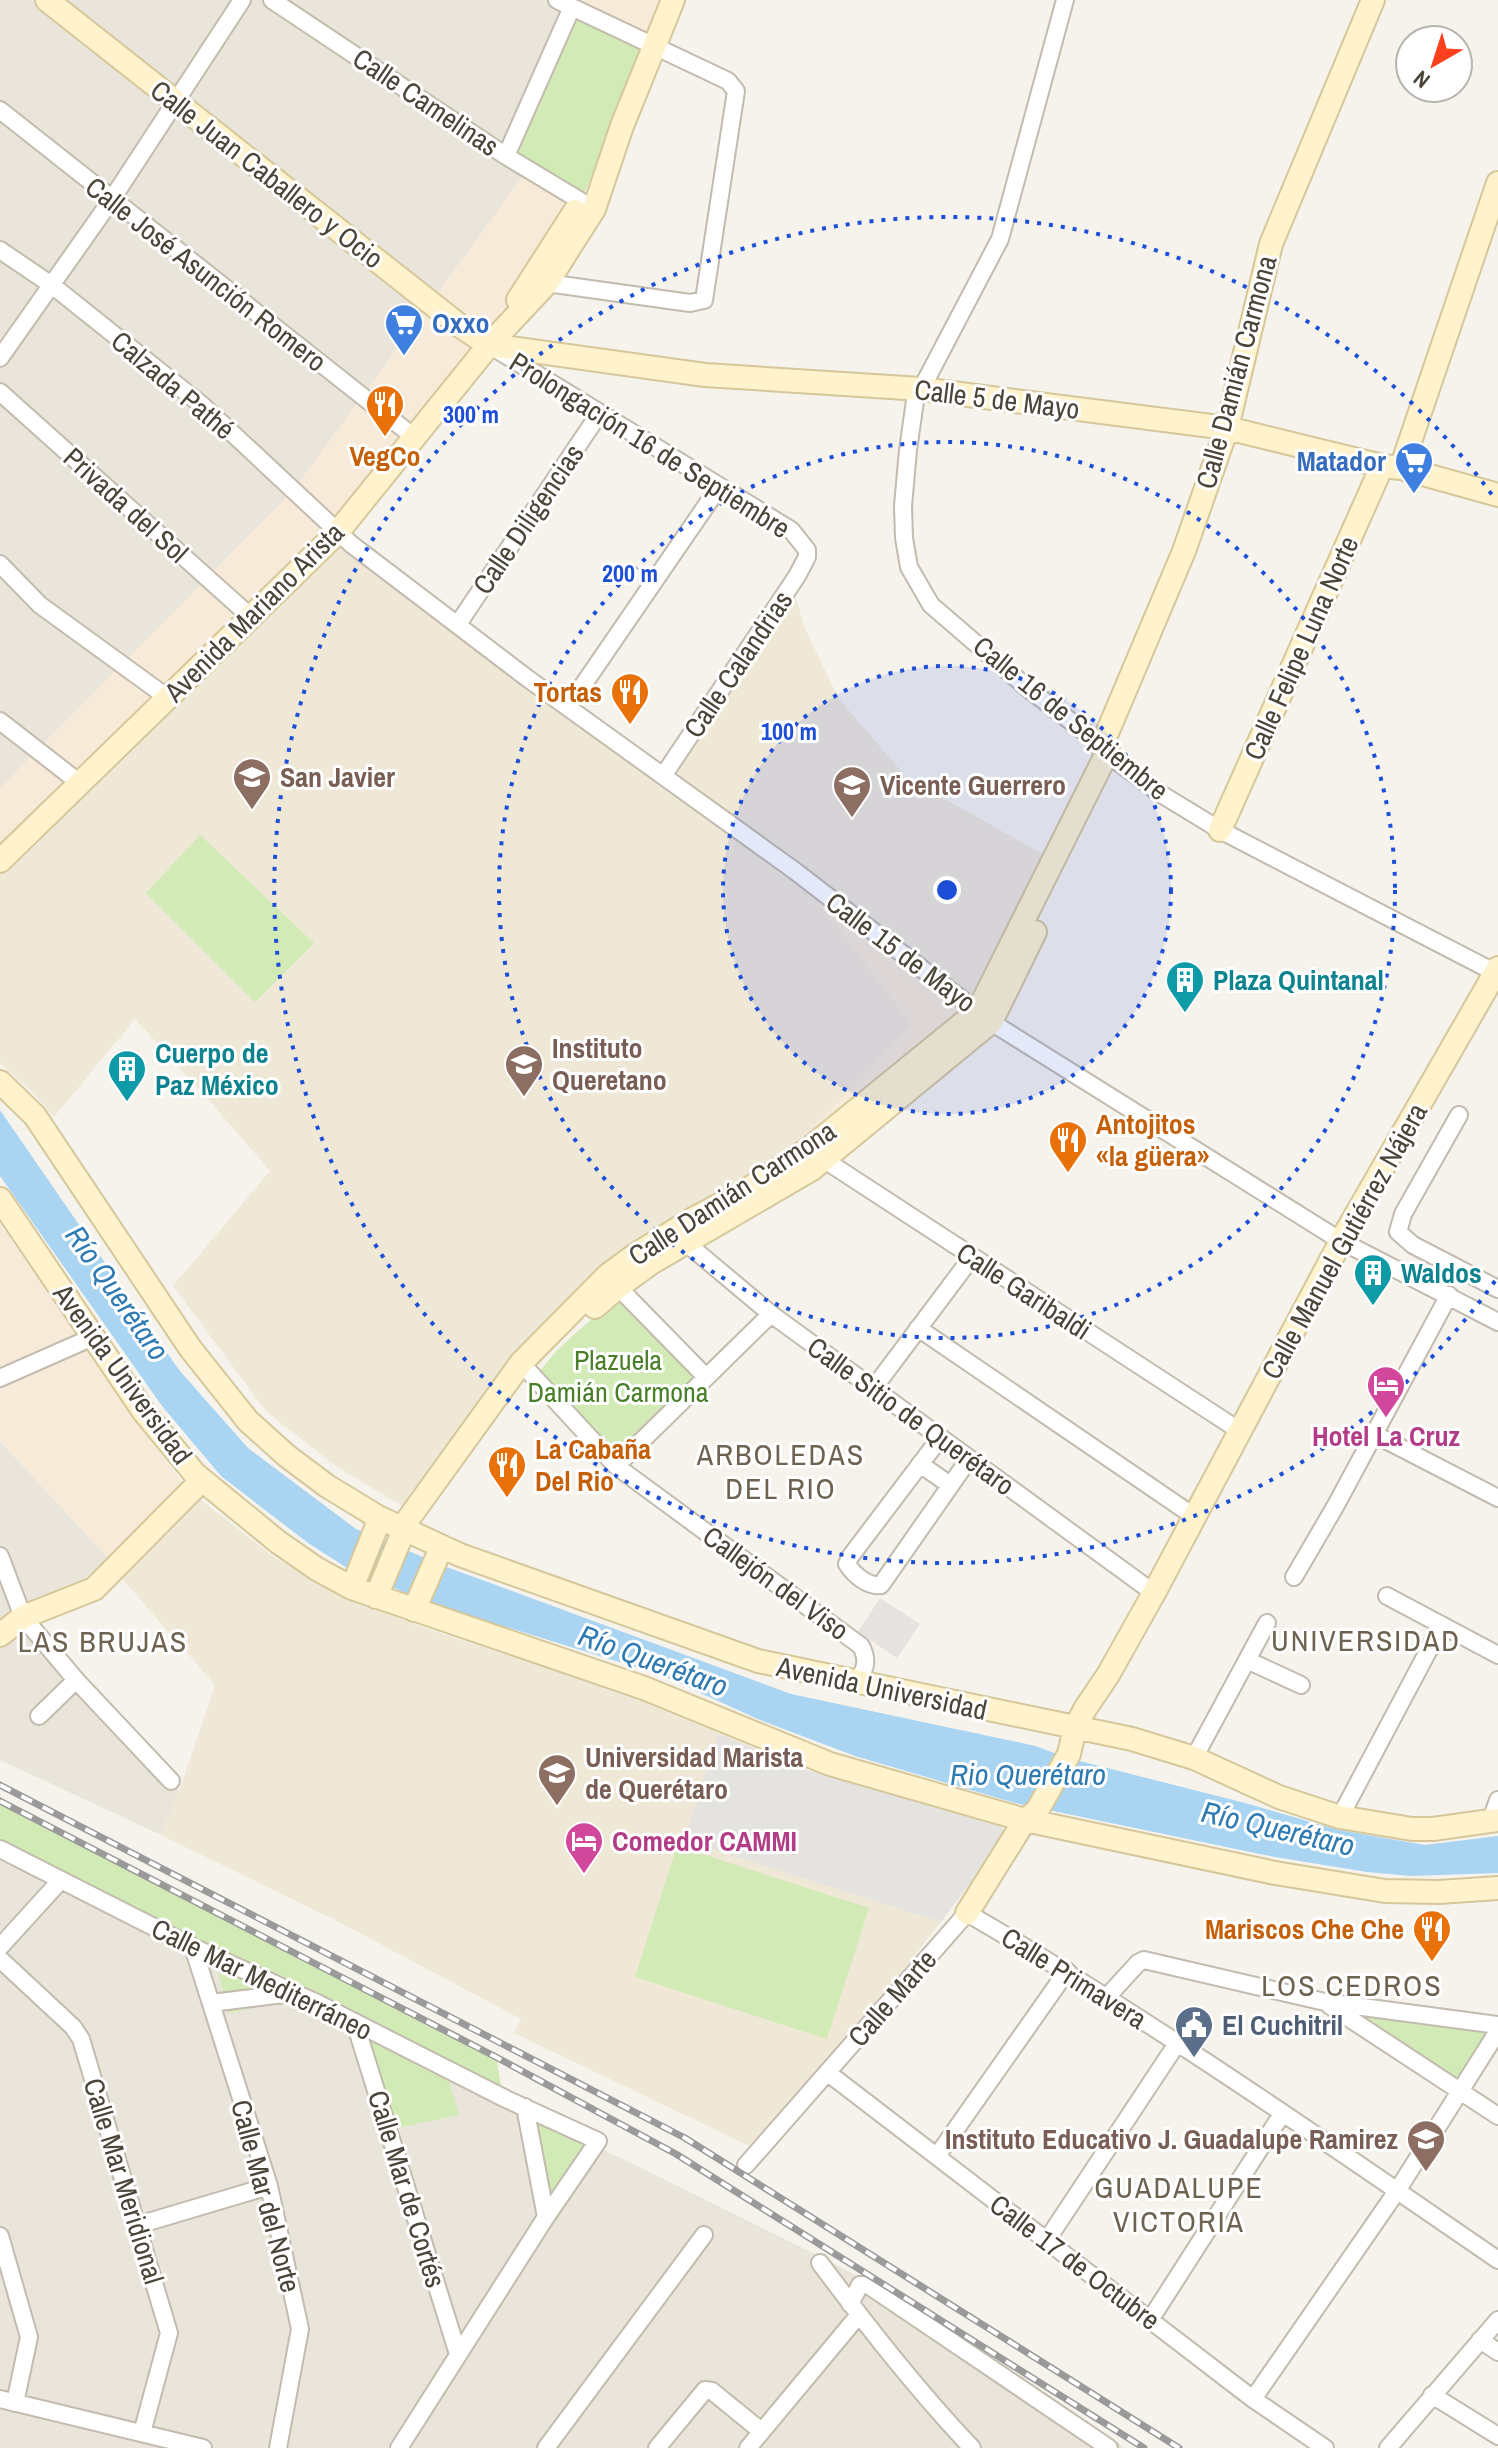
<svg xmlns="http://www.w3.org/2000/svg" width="1498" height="2448" font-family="'Archivo Narrow',sans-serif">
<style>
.residential{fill:#eae5da}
.commercial{fill:#f7ead8}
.education{fill:#efe8d6}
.green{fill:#d2eab5}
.parking{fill:#e5e3e0}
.water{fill:#a9d4f2}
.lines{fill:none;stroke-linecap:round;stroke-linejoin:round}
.street-casing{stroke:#c2bbae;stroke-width:20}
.secondary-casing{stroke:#d6c79b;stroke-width:26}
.street{stroke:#fff;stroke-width:16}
.secondary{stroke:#fff3cd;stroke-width:22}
.rail-casing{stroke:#9a9a9a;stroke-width:7}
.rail{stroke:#fff;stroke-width:4;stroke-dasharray:12;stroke-linecap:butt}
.ring{fill:none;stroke:#1d4ed8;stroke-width:4;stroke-dasharray:4 8}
.labels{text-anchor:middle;stroke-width:6;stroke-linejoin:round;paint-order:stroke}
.street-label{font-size:28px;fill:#4b4439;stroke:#fff}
.shop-label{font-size:28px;font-weight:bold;fill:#366cbe;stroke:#fff;text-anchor:start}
.food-label{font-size:28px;font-weight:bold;fill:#c56008;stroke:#fff;text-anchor:end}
.education-label{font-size:28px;font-weight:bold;fill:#785e54;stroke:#fff;text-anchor:start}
.culture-label{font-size:28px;font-weight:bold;fill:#0d838f;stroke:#fff;text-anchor:start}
.park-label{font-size:28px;fill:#4a7f2a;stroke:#fff}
.hotel-label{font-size:28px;font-weight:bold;fill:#b23c85;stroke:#fff}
.service-label{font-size:28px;font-weight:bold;fill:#4e5e75;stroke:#fff;text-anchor:start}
.water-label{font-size:30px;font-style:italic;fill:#2e7ab2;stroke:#fff}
.neighbourhood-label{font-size:30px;letter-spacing:2px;fill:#6e6250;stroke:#fff}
.centre{fill:#1d4ed8;stroke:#fff;stroke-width:4}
.ring-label{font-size:24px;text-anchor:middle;font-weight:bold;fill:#1d4ed8;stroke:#fff;stroke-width:6;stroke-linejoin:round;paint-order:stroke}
</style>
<rect width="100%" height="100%" fill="#f6f3ec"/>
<path class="residential" d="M 0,0 L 578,0 L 572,7 L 528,169 L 432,304 L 292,492 L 0,788 Z
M 0,1441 L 108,1558 L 80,1583 L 13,1614 L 179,1791 L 161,1835 L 0,1760 Z
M 0,1861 L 658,2176 L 827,2260 L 855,2275 L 1125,2448 L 0,2448 Z"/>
<path class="commercial" d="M 578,0 L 659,0 L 645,41 L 572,7 Z
M 528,169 L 581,201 L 489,345 L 349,519 L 0,861 L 0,788 L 292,492 Z
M 795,871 L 978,1011 L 790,1151 Z
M 0,1224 L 182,1483 L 108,1558 L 0,1440 Z"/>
<path class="education" d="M 337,533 L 663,776 L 792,585 L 805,629 L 839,699 L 906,777 L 1055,861 L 978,1011 L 798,875 L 912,1025 L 790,1151 L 608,1275 L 414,1513 L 337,1467 L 266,1411 L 173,1286 L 270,1171 L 202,1092 L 135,1019 L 54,1117 L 34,1094 L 0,1063 L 0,861 Z
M 197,1497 L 274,1557 L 348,1599 L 425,1628 L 646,1700 L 803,1769 L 1006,1835 L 904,1970 L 749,2146 L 514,2033 L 521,2019 L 337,1921 L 161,1835 L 179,1791 L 215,1685 L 118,1574 Z"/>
<path class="green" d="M 572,7 L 645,41 L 615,121 L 581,201 L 506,156 Z
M 200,835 L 314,943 L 255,1002 L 146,893 Z
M 617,1296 L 697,1377 L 616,1456 L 539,1372 L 556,1351 Z
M 0,1801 L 496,2057 L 503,2097 L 446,2070 L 459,2115 L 396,2128 L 367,2029 L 0,1849 Z
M 677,1846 L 869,1908 L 827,2039 L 635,1977 Z
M 215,1961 L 298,1999 L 229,2013 Z
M 1335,2006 L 1492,2030 L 1460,2084 Z
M 526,2107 L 596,2141 L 546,2213 Z"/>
<path class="parking" d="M 880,1598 L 920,1624 L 897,1658 L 858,1632 Z
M 718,1734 L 803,1769 L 999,1823 L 1006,1835 L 941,1922 L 684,1840 Z"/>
<path class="water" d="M 0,1110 L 179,1370 L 248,1448 L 356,1529 L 444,1566 L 791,1694 L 1036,1746 L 1064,1757 L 1245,1803 L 1339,1830 L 1425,1845 L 1498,1836 L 1498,1873 L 1411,1876 L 1367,1872 L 1275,1857 L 1015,1803 L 855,1756 L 760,1720 L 661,1675 L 432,1604 L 347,1568 L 308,1543 L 221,1476 L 162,1406 L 0,1176 Z"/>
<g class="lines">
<defs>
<path id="street" d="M 272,0 L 506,156 L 594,209
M 1065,0 L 1000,239 L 915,401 L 908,450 L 903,506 L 904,538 L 909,567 L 931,605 L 1030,690 L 1102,745 L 1118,762 L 1161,794 L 1220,830 L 1498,974
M 0,110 L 414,437
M 506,156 L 572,7
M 0,250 L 53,286 L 202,405 L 351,544 L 527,678 L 795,871 L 991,1022 L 1341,1241 L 1498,1322
M 547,283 L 690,303 L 704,300 L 736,91 L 728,81 L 557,0
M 494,348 L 791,530 L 807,550 L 807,557 L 797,576 L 663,776
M 0,358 L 112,199 L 242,0
M 0,392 L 252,618
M 0,564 L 40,605 L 168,698
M 458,624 L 599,414
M 568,707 L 719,487
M 0,721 L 81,784
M 1459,1115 L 1403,1214 L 1398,1232 L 1413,1245 L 1498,1289
M 817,1155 L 1240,1431
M 679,1237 L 771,1314 L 1154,1593
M 618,1287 L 706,1377
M 918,1328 L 1195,1517
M 521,1363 L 616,1466 L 861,1646 C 869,1661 865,1670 856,1684
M 0,1378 L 93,1337
M 873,1389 L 972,1257
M 1374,1434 L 1498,1498
M 940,1438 L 850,1557 L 847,1564 C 854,1575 868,1587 881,1585 L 969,1459
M 920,1464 L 950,1485
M 616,1466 L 771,1314
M 0,1556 L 23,1617 L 76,1680 L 171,1781
M 1294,1577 L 1336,1505 L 1449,1295
M 1387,1596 L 1498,1655
M 1247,1660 L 1301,1685
M 39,1716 L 76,1680
M 1194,1758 L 1267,1623
M 1340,1817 L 1442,1625
M 1491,1821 L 1498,1800
M 0,1849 L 193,1947 L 315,2002 L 506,2099 L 598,2141 L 546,2217 L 399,2448
M 0,1947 L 60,1881
M 193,1947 L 269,2186 L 300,2329 L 278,2448
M 0,1959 L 73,2027 L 81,2039 L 169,2333 L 142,2433
M 1107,1997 L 1138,1963 L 1144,1960 L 1325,2002 L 1498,2025
M 211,2003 L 292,1993
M 1329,2005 L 1498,2116
M 355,2023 L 458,2354
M 828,2073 L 1253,2399 L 1325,2448
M 525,2107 L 546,2217
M 937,2156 L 1067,1971
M 746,2165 L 967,1913 C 1150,2019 1323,2140 1498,2260
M 138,2225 L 269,2186
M 0,2236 L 29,2337 L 15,2403
M 1047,2240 L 1178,2042
M 820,2263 C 868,2327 917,2390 972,2448
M 850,2304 L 860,2285 L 868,2285 L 1109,2448
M 1150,2320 L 1282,2114
M 1480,2340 L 1498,2352
M 1432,2395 L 1498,2436
M 0,2399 L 203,2448
M 1253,2399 L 1397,2191 L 1498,2031
M 546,2448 L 704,2235
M 657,2448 L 705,2390 L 712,2391 L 761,2431
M 748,2448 L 858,2316
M 1388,2448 L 1498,2320"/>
<path id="secondary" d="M 47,0 L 460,326 L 489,345 L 705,375 L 921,389 L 1227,428 L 1382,466 L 1401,468 L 1498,495
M 518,300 L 575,211
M 1401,468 L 1498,183
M 1102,745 L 1184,551 L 1227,428 L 1271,244 L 1373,0
M 1220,830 L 1382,466
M 0,861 L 337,533 L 489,345 L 547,283 L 594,209 L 622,126 L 673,0
M 0,1082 L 35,1116 L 190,1348 L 248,1421 L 287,1456 L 327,1486 L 378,1517 L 460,1555 L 758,1661 L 1132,1739 L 1194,1758 L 1279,1797 L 1340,1817 L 1412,1829 L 1433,1829 L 1498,1820
M 0,1199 L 144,1412 L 195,1474 L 278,1542 L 317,1569 L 352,1588 L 644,1688 L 830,1764 L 1025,1820 L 1275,1873 L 1385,1891 L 1439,1892 L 1498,1888
M 595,1307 L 618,1287 L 651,1263 L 812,1169 L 991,1022 L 1035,932
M 352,1588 L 376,1528 L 378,1517
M 376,1597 L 409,1518 L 521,1363 L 608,1275 L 635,1255 L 693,1219 L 744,1192 L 810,1148 L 978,1011 L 1108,751
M 414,1610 L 438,1555 L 444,1549
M 0,1635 L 23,1617 L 94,1589 L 201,1481
M 967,1913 L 1025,1820 L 1037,1811 L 1069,1754 L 1075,1728 L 1085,1709 L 1108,1675 L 1154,1593 L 1341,1241 L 1498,968"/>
</defs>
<use href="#street" class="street-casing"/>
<use href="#secondary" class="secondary-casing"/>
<use href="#street" class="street"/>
<use href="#secondary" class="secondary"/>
<defs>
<path id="rail" d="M 0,1785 L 685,2138 L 1179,2448
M 0,1801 L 496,2057 L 676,2154 L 1144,2448"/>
</defs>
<use href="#rail" class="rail-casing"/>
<use href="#rail" class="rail"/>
</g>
<circle cx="947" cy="890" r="224" fill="#1d4ed8" fill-opacity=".12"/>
<g class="ring">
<circle cx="947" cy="890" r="224"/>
<circle cx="947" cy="890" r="448"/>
<path d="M1495 1281A673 673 0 1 1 1495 499"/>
</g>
<defs>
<symbol id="supermarket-pin" viewBox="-11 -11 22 30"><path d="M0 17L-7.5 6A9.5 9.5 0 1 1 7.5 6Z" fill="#3f7fe0" stroke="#fff"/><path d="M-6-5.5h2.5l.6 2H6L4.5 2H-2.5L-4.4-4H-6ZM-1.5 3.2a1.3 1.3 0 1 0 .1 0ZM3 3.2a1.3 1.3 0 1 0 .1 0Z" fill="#fff"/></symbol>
<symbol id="restaurant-pin" viewBox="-11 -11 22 30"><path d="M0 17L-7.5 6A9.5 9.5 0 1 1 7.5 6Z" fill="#e8710a" stroke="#fff"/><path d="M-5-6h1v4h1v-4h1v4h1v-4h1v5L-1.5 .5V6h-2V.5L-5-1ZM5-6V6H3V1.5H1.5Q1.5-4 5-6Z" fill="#fff"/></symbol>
<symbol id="school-pin" viewBox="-11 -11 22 30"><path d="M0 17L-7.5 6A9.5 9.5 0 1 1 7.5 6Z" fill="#8d6e63" stroke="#fff"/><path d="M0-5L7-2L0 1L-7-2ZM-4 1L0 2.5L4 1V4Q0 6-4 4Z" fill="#fff"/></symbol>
<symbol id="building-pin" viewBox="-11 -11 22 30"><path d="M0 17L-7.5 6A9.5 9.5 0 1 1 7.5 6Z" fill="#0f9aa8" stroke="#fff"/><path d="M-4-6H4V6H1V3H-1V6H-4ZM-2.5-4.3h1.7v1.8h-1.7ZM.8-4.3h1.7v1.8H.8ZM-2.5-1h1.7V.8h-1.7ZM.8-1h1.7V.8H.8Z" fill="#fff"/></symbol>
<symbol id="hotel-pin" viewBox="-11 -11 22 30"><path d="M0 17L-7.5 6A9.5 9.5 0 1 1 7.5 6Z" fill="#d1479c" stroke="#fff"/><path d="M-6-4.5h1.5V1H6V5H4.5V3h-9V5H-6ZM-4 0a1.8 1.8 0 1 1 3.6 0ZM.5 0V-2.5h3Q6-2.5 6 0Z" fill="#fff"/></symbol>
<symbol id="university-pin" viewBox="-11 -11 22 30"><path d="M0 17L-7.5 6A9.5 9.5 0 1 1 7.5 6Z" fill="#8d6e63" stroke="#fff"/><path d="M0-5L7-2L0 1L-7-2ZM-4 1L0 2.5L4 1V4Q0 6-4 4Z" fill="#fff"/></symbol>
<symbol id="civic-pin" viewBox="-11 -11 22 30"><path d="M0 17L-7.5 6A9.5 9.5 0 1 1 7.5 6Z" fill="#5c6f8a" stroke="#fff"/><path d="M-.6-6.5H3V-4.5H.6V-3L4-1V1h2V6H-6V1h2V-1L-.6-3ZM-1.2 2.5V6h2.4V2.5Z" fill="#fff"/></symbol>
</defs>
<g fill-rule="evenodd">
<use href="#supermarket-pin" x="382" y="301" width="44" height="60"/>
<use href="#restaurant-pin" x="363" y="382" width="44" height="60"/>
<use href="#supermarket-pin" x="1392" y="439" width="44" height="60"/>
<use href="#restaurant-pin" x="608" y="670" width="44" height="60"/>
<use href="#school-pin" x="230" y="755" width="44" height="60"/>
<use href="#school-pin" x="830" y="763" width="44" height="60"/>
<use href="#building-pin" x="1163" y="958" width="44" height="60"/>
<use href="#school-pin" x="502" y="1042" width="44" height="60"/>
<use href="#building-pin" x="105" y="1047" width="44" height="60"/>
<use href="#restaurant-pin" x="1046" y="1118" width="44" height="60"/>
<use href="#building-pin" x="1351" y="1251" width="44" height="60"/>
<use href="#hotel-pin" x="1364" y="1363" width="44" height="60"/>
<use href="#restaurant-pin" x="485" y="1443" width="44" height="60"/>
<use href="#university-pin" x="535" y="1751" width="44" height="60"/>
<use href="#hotel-pin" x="562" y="1819" width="44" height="60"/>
<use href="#restaurant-pin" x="1410" y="1907" width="44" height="60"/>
<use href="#civic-pin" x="1172" y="2003" width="44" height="60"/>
<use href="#school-pin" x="1404" y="2117" width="44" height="60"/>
</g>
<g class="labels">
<g class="street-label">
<text transform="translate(426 102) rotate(34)" y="10">Calle Camelinas</text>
<text transform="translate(267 174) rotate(38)" y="10">Calle Juan Caballero y Ocio</text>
<text transform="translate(206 274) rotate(38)" y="10">Calle José Asunción Romero</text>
<text transform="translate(1236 372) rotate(-75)" y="10">Calle Damián Carmona</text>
<text transform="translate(173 385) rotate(40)" y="10">Calzada Pathé</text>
<text transform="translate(997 399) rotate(7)" y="10">Calle 5 de Mayo</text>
<text transform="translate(650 445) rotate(32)" y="10">Prolongación 16 de Septiembre</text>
<text transform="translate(126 505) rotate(42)" y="10">Privada del Sol</text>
<text transform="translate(528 519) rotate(-56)" y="10">Calle Diligencias</text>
<text transform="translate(254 612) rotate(-45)" y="10">Avenida Mariano Arista</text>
<text transform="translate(1301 648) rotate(-66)" y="10">Calle Felipe Luna Norte</text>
<text transform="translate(738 664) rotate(-56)" y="10">Calle Calandrias</text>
<text transform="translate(1071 718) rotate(39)" y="10">Calle 16 de Septiembre</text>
<text transform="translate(901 952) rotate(37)" y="10">Calle 15 de Mayo</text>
<text transform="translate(732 1193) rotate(-33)" y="10">Calle Damián Carmona</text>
<text transform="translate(1344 1241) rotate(-61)" y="10">Calle Manuel Gutiérrez Nájera</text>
<text transform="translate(1024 1291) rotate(33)" y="10">Calle Garibaldi</text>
<text transform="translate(123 1374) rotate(54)" y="10">Avenida Universidad</text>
<text transform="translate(911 1416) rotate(36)" y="10">Calle Sitio de Querétaro</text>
<text transform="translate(776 1583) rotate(36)" y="10">Callejón del Viso</text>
<text transform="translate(882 1688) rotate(12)" y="10">Avenida Universidad</text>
<text transform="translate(1074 1978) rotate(32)" y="10">Calle Primavera</text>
<text transform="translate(262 1979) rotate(26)" y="10">Calle Mar Mediterráneo</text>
<text transform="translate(892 1998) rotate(-49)" y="10">Calle Marte</text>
<text transform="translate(124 2181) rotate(73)" y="10">Calle Mar Meridional</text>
<text transform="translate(407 2189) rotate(73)" y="10">Calle Mar de Cortés</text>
<text transform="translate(266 2196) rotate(75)" y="10">Calle Mar del Norte</text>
<text transform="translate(1075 2262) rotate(37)" y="10">Calle 17 de Octubre</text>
</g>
<g class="shop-label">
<text x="432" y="333">Oxxo</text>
<text x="1386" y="471" text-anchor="end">Matador</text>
</g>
<g class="food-label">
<text x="385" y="466" text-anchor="middle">VegCo</text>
<text x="602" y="702">Tortas</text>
<text x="1096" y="1134" text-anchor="start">Antojitos<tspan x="1096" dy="32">«la güera»</tspan></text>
<text x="535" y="1459" text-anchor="start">La Cabaña<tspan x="535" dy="32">Del Rio</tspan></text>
<text x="1404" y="1939">Mariscos Che Che</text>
</g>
<g class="education-label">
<text x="280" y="787">San Javier</text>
<text x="880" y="795">Vicente Guerrero</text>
<text x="552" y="1058">Instituto<tspan x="552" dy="32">Queretano</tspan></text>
<text x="585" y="1767">Universidad Marista<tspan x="585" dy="32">de Querétaro</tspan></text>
<text x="1398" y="2149" text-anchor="end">Instituto Educativo J. Guadalupe Ramirez</text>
</g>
<g class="culture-label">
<text x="1213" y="990">Plaza Quintanal</text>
<text x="155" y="1063">Cuerpo de<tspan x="155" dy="32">Paz México</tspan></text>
<text x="1401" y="1283">Waldos</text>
</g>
<g class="park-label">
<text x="618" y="1370">Plazuela<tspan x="618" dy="32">Damián Carmona</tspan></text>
</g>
<g class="hotel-label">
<text x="1386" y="1446">Hotel La Cruz</text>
<text x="612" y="1851" text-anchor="start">Comedor CAMMI</text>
</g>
<g class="service-label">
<text x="1222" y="2035">El Cuchitril</text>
</g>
<g class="water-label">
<text transform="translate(117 1293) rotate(55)" y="10">Río Querétaro</text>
<text transform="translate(653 1661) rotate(20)" y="10">Río Querétaro</text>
<text x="1028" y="1785">Rio Querétaro</text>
<text transform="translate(1278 1829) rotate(13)" y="10">Río Querétaro</text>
</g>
<g class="neighbourhood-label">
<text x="781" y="1465">ARBOLEDAS<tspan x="781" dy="34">DEL RIO</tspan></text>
<text x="1366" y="1651">UNIVERSIDAD</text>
<text x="103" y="1652">LAS BRUJAS</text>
<text x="1352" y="1996">LOS CEDROS</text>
<text x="1179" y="2198">GUADALUPE<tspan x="1179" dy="34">VICTORIA</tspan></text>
</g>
</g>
<circle cx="947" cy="890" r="12" class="centre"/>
<g class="ring-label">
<text x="471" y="423">300 m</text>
<text x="630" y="582">200 m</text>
<text x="789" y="740">100 m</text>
</g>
<g transform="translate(1434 64) rotate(219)"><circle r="38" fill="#ffffff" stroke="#b7b4b0" stroke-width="2"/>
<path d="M0-6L14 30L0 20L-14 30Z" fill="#fc3f1d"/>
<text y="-12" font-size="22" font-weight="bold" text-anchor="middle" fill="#4b4439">N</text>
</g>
</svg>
